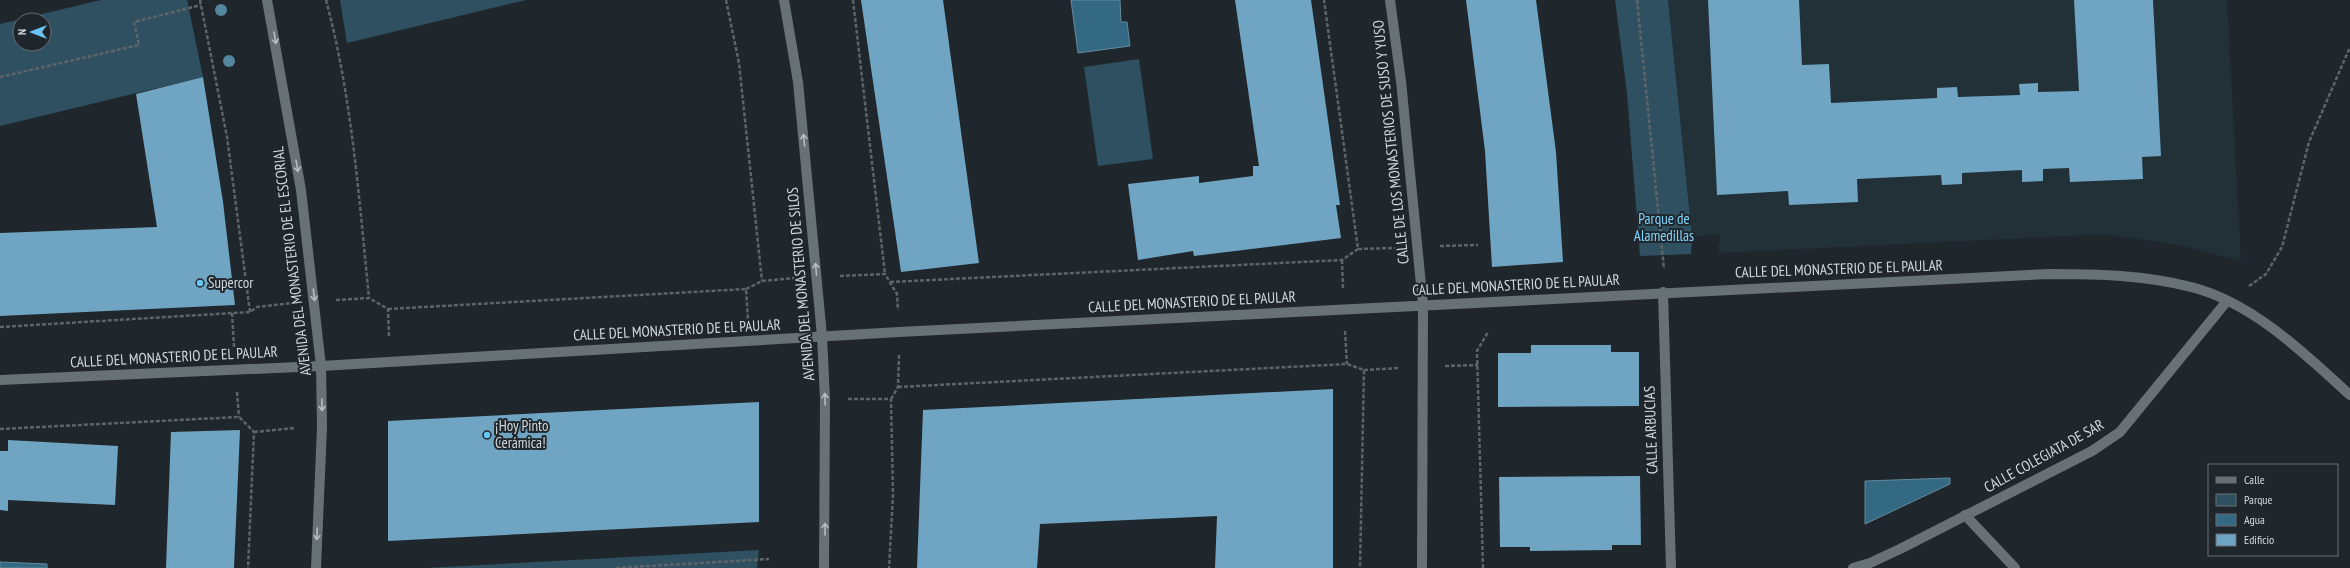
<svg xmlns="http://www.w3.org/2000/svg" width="2350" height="568" font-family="'PT Sans Narrow',sans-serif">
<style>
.built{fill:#223138}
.green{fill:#2f5060;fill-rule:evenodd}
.water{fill:#336983;stroke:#638a9d}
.building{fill:#6fa5c2}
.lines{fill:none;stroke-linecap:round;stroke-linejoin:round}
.path{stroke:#5e6569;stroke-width:2.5;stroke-dasharray:4 2;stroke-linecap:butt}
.minor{stroke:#687176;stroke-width:10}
.tertiary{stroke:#687176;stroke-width:10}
.tree{fill:#5586a0}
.oneway{stroke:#b8bec2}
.poi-dot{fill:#69c4f1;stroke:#20272c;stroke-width:1.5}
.labels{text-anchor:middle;stroke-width:4;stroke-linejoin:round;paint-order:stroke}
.street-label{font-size:15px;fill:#d3d8db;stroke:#20272c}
.park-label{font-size:15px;fill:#80d4fe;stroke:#20272c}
.poi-label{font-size:15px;fill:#d3d8db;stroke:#20272c;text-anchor:start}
</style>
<rect width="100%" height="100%" fill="#20272c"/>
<path class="built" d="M 1668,0 L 2227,0 L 2241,261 L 2180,245 L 2105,234 L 1718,253 L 1720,234 L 1692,237 Z"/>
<path class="green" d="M 101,0 L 187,0 L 203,77 L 0,126 L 0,24 ZM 20,20 L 44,20 L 44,44 L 20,44 Z
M 340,0 L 526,0 L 347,43 Z
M 1615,0 L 1668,0 L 1692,237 L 1691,254 L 1640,256 L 1627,93 Z
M 1139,59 L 1153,159 L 1098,166 L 1084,67 Z
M 759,550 L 757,568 L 425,568 Z"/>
<path class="water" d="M 1071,0 L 1120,0 L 1121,22 L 1127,22 L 1130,46 L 1078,53 Z
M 1950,478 L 1950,484 L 1865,524 L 1865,481 Z
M 0,562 L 47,564 L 47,568 L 0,568 Z"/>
<path class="building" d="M 861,0 L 943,0 L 979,263 L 901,272 Z
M 1235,0 L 1311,0 L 1340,205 L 1336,205 L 1341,238 L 1194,256 L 1193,251 L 1138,260 L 1128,184 L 1199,176 L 1199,183 L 1253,176 L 1253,166 L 1259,166 Z
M 1466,0 L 1536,0 L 1556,152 L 1563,262 L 1492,267 L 1485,151 Z
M 1708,0 L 1799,0 L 1802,65 L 1829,64 L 1831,103 L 1937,98 L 1937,88 L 1957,87 L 1958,97 L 2020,95 L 2019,84 L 2038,83 L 2038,92 L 2079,91 L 2074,0 L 2153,0 L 2161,156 L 2142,157 L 2143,179 L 2070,182 L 2069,168 L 2043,169 L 2043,181 L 2022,182 L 2022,170 L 1962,173 L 1962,184 L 1942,185 L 1941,175 L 1857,179 L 1858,202 L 1789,205 L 1788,191 L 1717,195 Z
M 203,77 L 223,202 L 235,305 L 0,316 L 0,233 L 157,227 L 136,94 Z
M 1531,345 L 1611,345 L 1611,352 L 1639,352 L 1639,406 L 1498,407 L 1498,353 L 1531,353 Z
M 1333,389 L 1333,568 L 1215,568 L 1217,516 L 1040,524 L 1037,568 L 917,568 L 923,410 Z
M 759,402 L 759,522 L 388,541 L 388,421 Z
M 240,430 L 234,568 L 166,568 L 171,432 Z
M 8,440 L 118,446 L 115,505 L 8,500 L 8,511 L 0,510 L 0,451 L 8,451 Z
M 1640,476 L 1641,545 L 1612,545 L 1612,550 L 1530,551 L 1530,547 L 1500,547 L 1499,477 Z"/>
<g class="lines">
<path class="path" d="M 200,0 L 227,137 L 250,312
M 326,0 C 352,97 359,198 369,298
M 726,0 L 739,63 L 762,281
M 853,0 L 885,274
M 1637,0 L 1664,269
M 0,77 L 139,45 L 134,22 L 201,5
M 1440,246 L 1478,245
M 1358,249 L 1395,248
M 1342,260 L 1343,288
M 840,276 L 885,274 L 897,294 L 898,310
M 890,282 L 1342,260 L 1358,249 L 1324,0
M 2249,286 L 2266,274 L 2282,247 L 2309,142 L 2350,47
M 746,289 L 762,281 L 795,278
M 336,300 L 369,298 L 388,309 L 389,338
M 388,309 L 746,289 L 748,320
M 232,313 L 234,347
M 0,327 L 250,312 L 257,307 L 292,303
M 1345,331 L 1347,364
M 1445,366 L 1478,365
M 1364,370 L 1400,368
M 898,387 L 1347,364 L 1364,370 L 1360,568
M 237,392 L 239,417
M 848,399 L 891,399 L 893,495 L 889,568
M 891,399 L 898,387 L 899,355
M 0,429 L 239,417 L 254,432 L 248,568
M 254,432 L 295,428
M 616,568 L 769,559
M 1483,568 L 1477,351 L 1488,332"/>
<path class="minor" d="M 1390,0 L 1401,81 L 1423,305 L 1422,568
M 1663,292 L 1671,568
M 0,380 L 321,366 L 899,332 L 2049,274 C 2097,274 2145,275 2191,287 C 2252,302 2305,354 2350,395
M 1965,515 L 2015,568
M 1853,568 L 1870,563 L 1900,549 L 2092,451 L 2120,432 L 2227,301"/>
<path class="tertiary" d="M 267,0 L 301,190 L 321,366 L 322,427 L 316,568
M 784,0 L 798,82 L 822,336 L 825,399 L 824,568"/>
</g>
<g class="tree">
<circle cx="221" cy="10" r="6"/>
<circle cx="229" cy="61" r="6"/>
</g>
<defs><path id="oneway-shaft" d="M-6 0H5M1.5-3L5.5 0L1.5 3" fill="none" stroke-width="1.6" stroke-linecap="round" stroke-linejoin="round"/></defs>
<g class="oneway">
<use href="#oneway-shaft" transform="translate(275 38) rotate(80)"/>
<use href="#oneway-shaft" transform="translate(804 140) rotate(-95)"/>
<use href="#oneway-shaft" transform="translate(297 166) rotate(80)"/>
<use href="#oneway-shaft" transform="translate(816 269) rotate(-95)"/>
<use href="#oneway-shaft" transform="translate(314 295) rotate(83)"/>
<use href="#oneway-shaft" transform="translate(825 399) rotate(-92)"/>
<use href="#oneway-shaft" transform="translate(322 405) rotate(89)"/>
<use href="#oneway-shaft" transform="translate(825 529) rotate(-90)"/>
<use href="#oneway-shaft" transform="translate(317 534) rotate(93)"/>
</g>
<g class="poi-dot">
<circle cx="200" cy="283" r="4"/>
<circle cx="487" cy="435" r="4"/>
</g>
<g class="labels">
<g class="street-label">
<text transform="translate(1391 142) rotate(-96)" y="5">CALLE DE LOS MONASTERIOS DE SUSO Y YUSO</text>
<text transform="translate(292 261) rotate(-97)" y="5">AVENIDA DEL MONASTERIO DE EL ESCORIAL</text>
<text transform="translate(1839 269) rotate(-2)" y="5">CALLE DEL MONASTERIO DE EL PAULAR</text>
<text transform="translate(801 284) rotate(-95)" y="5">AVENIDA DEL MONASTERIO DE SILOS</text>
<text transform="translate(1516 285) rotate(-3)" y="5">CALLE DEL MONASTERIO DE EL PAULAR</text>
<text transform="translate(1192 302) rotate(-3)" y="5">CALLE DEL MONASTERIO DE EL PAULAR</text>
<text transform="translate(677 330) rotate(-3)" y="5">CALLE DEL MONASTERIO DE EL PAULAR</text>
<text transform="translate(174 357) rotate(-3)" y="5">CALLE DEL MONASTERIO DE EL PAULAR</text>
<text transform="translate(1651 430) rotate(-92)" y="5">CALLE ARBUCIAS</text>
<text transform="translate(2044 456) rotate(-29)" y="5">CALLE COLEGIATA DE SAR</text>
</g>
<g class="park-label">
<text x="1664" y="224">Parque de<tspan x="1664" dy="17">Alamedillas</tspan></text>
</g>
<g class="poi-label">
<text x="208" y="288">Supercor</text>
<text x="495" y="431">¡Hoy Pinto<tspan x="495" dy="17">Cerámica!</tspan></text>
</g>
</g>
<rect x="2208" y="464" width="130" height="92" fill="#20272c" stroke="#686e72"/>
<rect x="2216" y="477" width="20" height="6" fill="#687176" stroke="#686e72"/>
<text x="2244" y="484" font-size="12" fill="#d3d8db">Calle</text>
<rect x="2216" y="494" width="20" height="12" fill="#2f5060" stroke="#686e72"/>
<text x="2244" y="504" font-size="12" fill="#d3d8db">Parque</text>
<rect x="2216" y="514" width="20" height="12" fill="#336983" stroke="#686e72"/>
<text x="2244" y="524" font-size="12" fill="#d3d8db">Agua</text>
<rect x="2216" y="534" width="20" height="12" fill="#6fa5c2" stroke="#686e72"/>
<text x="2244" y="544" font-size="12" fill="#d3d8db">Edificio</text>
<g transform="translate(32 32) rotate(270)"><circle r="19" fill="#20272c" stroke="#686e72"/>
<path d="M0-3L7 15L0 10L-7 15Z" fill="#69c4f1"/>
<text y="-6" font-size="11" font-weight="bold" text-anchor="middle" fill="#d3d8db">N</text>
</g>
</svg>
